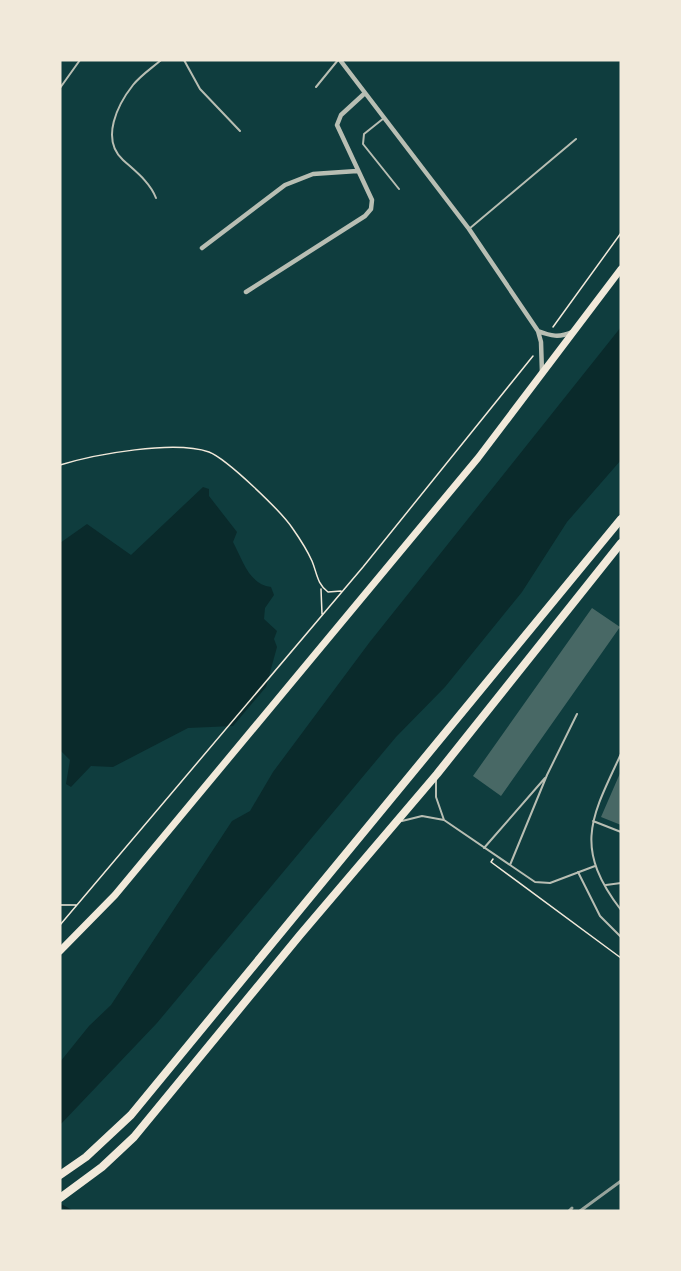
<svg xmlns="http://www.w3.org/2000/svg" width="681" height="1271" font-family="Figtree,sans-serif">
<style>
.water{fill:#0a2a2b}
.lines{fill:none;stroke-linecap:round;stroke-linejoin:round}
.stream{stroke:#0a2a2b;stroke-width:3}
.building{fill:#486865}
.path{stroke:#f1e9da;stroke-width:1.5}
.service{stroke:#b8beb3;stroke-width:2}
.minor{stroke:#b8beb3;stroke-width:4.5}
.secondary{stroke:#f1e9da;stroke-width:7}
.trunk{stroke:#f1e9da;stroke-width:8}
.rail{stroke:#97a49c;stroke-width:3}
</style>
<rect width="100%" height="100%" fill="#0f3d3e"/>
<path class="water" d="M 621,327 L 621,460 L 567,522 L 522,592 L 445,687 L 396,737 L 157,1023 L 60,1125 L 60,1062 L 89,1026 L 111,1005 L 232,821 L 250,811 L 273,772 L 369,643 Z
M 203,487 L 209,489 L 209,496 L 237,532 L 233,542 C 243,561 249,584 271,587 L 274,595 L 265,608 L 264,619 L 277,631 L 274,639 L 277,647 L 266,687 L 233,726 L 188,728 L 113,767 L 91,766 L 71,787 L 66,784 L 70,760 L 60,750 L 60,543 L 87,524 L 131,555 Z"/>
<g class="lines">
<path class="stream" d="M 60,1205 L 71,1211"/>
</g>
<path class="building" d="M 592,608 L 620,627 L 501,796 L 473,776 Z
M 621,771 L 621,825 L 601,817 Z"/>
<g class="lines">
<path class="path" d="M 553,327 L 621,233
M 60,465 C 96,454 174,440 209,452 C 227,459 282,512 293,529 C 300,539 307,550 312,561 C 317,573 317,584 328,592 L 341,591
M 321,589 L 322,614
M 493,859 L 491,862 L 621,958
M 60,905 L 77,905
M 60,925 L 363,567 L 533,356"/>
<path class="service" d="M 184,60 L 200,89 L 240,131
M 316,87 L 338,60
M 60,88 L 80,60
M 384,118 L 364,134 L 363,144 L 399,189
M 156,198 C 150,182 135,171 123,160 C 100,139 118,104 133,85 C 141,75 152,68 161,60
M 469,229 L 576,139
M 621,754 C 591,818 573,847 621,910
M 436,780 L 436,797 L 444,820
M 402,821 L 422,816 L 444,820 L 535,882 L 550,883 L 595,866
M 593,821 L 621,832
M 484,848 L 545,778
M 510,865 L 547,775 L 577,714
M 578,872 L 600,916 L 621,937
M 606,885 L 621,883"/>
<path class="minor" d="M 340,60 L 469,229 L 538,331 L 541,342 L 542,373
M 202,248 L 285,185 L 313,174 L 357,171
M 246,292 L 365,216 L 371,209 L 372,200 L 337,125 L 341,115 L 365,93
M 538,331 C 551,336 559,338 572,332"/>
<path class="secondary" d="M 60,951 L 115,895 L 478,458 L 621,269"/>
<path class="trunk" d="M 60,1175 L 86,1157 L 131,1115 L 621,519
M 60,1198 L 102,1167 L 134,1137 L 300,935 L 437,774 L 621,543"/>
<path class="rail" d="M 569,1211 L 572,1208
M 580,1211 L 621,1181"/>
</g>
<rect width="681" height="1271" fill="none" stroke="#f1e9da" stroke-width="123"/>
</svg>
